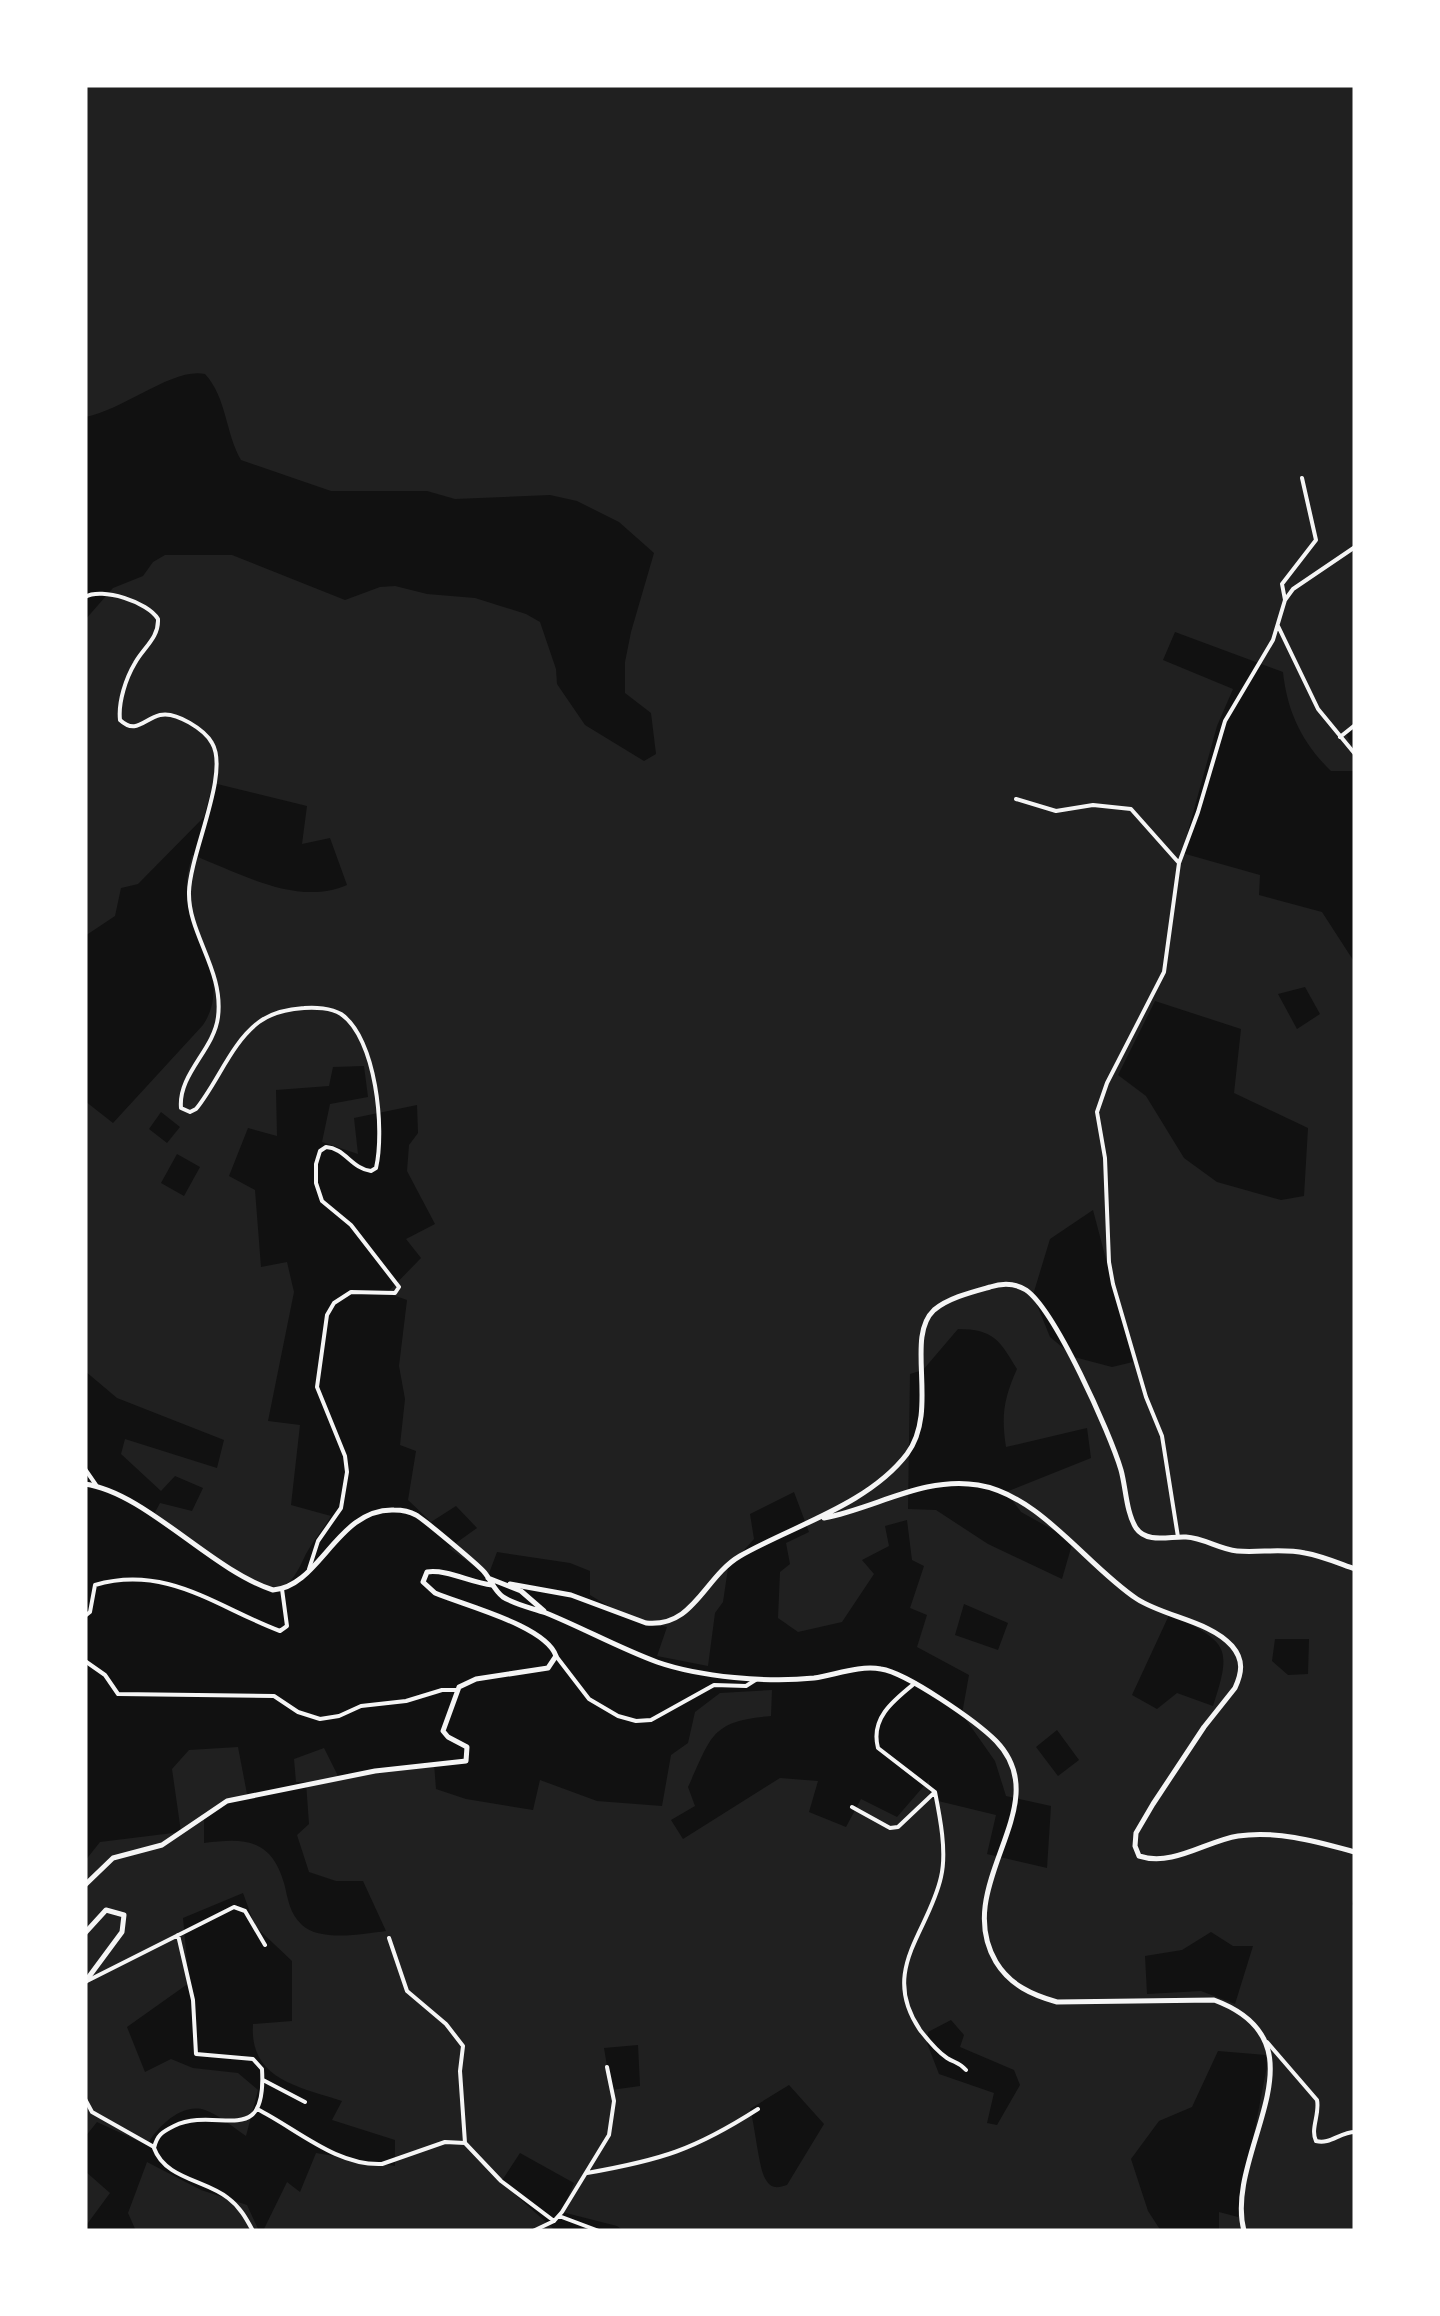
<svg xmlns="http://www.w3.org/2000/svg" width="1440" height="2316" font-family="'Exo 2',sans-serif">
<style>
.green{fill:#202020;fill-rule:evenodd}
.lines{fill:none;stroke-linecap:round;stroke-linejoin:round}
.minor{stroke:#f5f5f5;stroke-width:4}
.tertiary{stroke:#f5f5f5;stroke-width:5}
.secondary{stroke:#f5f5f5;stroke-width:5}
</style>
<rect width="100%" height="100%" fill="#111"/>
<path class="green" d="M 85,85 L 1355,85 L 1355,728 L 1346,734 L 1355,751 L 1355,771 L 1331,771 C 1302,743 1287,711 1283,672 L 1175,632 L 1163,660 L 1233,689 L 1217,726 L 1182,853 L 1260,875 L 1259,895 L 1322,912 L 1355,963 L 1355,1895 L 1352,1904 L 1355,1908 L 1355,2231 L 1219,2231 L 1219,2212 L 1238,2217 L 1267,2066 L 1266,2055 L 1218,2051 L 1192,2107 L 1159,2121 L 1131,2159 L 1148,2211 L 1161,2231 L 624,2231 L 617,2226 L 562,2212 L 574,2183 L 520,2153 L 501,2182 L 556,2231 L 263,2231 L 287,2182 L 300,2192 L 316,2153 L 395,2166 L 395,2140 L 332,2120 L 342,2101 C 300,2087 249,2080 253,2024 L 292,2021 L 292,1961 L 255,1926 L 243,1893 L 183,1918 L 189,1983 L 127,2027 L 145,2072 L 171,2059 L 193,2068 L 238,2073 L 258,2090 L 246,2136 C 234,2128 219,2115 205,2110 C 182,2102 157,2127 147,2145 L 97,2122 L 85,2137 L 85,1861 L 100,1842 L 181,1832 L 172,1769 L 189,1750 L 238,1747 L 247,1794 L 204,1813 L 204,1843 C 244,1838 271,1838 284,1883 C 288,1898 289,1913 302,1925 C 320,1942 364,1934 386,1931 L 363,1881 L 336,1881 L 309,1872 L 297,1835 L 309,1824 L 306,1782 L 296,1782 L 294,1759 L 324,1748 L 339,1778 L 434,1763 L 436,1789 L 466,1799 L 533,1810 L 540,1780 L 597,1801 L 662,1806 L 671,1755 L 688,1743 L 695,1712 L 720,1693 L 772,1690 L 771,1716 C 710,1721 712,1736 688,1787 L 695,1806 L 671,1820 L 683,1839 L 780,1778 L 818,1781 L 809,1812 L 846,1827 L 861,1799 L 897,1817 L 929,1780 L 930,1799 L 996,1815 L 987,1854 L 1047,1868 L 1051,1806 L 1006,1796 L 995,1761 L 962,1714 L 969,1675 L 917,1647 L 927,1615 L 910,1608 L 924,1566 L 912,1560 L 907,1520 L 885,1526 L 889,1546 L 862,1560 L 874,1574 L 842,1622 L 798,1632 L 778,1618 L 780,1572 L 790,1564 L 786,1543 L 809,1532 L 794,1492 L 750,1514 L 754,1539 L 728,1568 L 723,1602 L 715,1613 L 708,1666 L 657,1656 L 667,1627 L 623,1615 L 590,1595 L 590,1571 L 570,1563 L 497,1552 L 488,1576 L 449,1548 L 477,1528 L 456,1506 L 431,1522 L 408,1500 L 416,1451 L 400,1445 L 405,1399 L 399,1366 L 407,1300 L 387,1293 L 421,1258 L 406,1239 L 435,1224 L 407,1171 L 409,1145 L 418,1133 L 417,1105 L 354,1118 L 358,1154 L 322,1142 L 330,1104 L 368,1097 L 364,1066 L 333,1067 L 329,1086 L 276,1090 L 277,1136 L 248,1128 L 229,1176 L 255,1190 L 261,1267 L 287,1262 L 294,1292 L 268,1421 L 300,1425 L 291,1505 L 331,1516 C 323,1530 311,1543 304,1558 C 291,1585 286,1592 254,1583 L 152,1518 L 160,1503 L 192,1511 L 203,1488 L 175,1476 L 161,1491 L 121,1454 L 125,1439 L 217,1468 L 224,1440 L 117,1398 L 85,1371 L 85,1101 L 113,1123 L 203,1025 C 233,980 190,934 187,887 C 186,876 190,865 192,855 C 239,872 296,907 347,885 L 330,838 L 302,844 L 307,806 L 213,783 L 204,817 L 138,884 L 121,888 L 115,916 L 85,936 L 85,620 L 113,588 L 143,576 L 153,562 L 165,555 L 232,555 L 345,600 L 380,587 L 395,586 L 427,594 L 475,598 L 526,614 L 540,622 L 556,669 L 557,684 L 585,725 L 644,761 L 656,754 L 651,713 L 625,693 L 625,662 L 631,632 L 654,553 L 619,522 L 577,501 L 550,495 L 455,499 L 427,491 L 331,491 L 241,460 C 225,432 227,398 205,374 C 173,367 124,410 85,417 ZM 1305,987 L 1320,1014 L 1297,1029 L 1278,994 ZM 1155,1001 L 1241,1029 L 1234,1093 L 1308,1128 L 1304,1196 L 1281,1200 L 1217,1182 L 1184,1158 L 1146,1096 L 1118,1075 ZM 161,1112 L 180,1127 L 167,1143 L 149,1129 ZM 177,1154 L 200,1167 L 184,1196 L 161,1183 ZM 1093,1210 L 1133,1362 L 1112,1367 L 1074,1357 L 1050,1337 L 1033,1295 L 1050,1239 ZM 958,1329 C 994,1329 1000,1341 1017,1369 C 1004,1398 1001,1415 1006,1447 L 1087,1428 L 1091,1458 L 1006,1492 L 1021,1512 L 1073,1541 L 1062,1579 L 988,1544 L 936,1510 L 908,1509 L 910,1374 L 923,1370 ZM 964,1604 L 1008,1623 L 998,1650 L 955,1635 ZM 1170,1613 C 1225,1643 1234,1643 1213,1706 L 1177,1693 L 1157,1709 L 1132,1695 ZM 1275,1639 L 1309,1639 L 1308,1674 L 1288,1675 L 1272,1661 ZM 1057,1730 L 1079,1760 L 1058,1776 L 1036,1747 ZM 1211,1932 L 1233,1946 L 1253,1946 L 1235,2004 L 1201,1991 L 1147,1994 L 1145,1956 L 1182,1950 ZM 951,2020 L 964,2035 L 960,2047 L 1014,2070 L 1020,2085 L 997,2125 L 987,2123 L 994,2093 L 939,2074 L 927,2043 L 928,2032 ZM 638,2045 L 640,2086 L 611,2090 L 604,2048 ZM 789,2085 L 824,2124 L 787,2185 C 778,2188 771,2189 766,2180 C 759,2171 755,2125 750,2109 Z
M 147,2162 L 201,2190 L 247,2205 L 259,2231 L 136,2231 L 128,2213 Z
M 85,2171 L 110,2193 L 85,2227 Z"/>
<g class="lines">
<path class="minor" d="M 85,597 C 102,587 148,602 158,619 C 159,638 143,648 135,663 C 126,678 118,702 120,720 C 136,735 144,719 160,715 C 176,711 205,730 212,743 C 230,773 190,853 189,892 C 188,934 224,970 218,1017 C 214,1050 178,1074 181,1108 L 190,1112 L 196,1109 C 218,1082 231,1043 259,1022 C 271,1013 289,1009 304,1008 C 315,1007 331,1008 341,1014 C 376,1038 385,1129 376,1168 L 371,1171 C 352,1169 345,1148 326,1147 L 320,1151 L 316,1164 L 316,1183 L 322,1201 L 351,1225 L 399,1287 L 395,1293 L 351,1292 L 334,1303 L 327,1315 L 317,1387 L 345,1456 L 347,1472 L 341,1508 L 318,1541 L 309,1569
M 1285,600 L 1282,584 L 1316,540 L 1302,478
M 1278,626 L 1318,709 L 1355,754
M 1340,737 L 1355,725
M 1016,799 L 1056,811 L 1093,805 L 1131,809 L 1179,863
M 85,1469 L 96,1485
M 1178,1537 L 1162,1436 L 1146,1397 L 1113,1284 L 1109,1262 L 1105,1158 L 1097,1112 L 1107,1083 L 1164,972 L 1179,863 L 1198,812 L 1225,721 L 1273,640 L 1285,600 L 1293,589 L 1355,547
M 85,1616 L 90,1612 L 95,1585 C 167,1564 218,1608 280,1631 L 287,1626 L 282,1589
M 556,1656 L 589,1699 L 618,1716 L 636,1721 L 651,1720 L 714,1685 L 746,1686 L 757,1679
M 85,1661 L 105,1675 L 118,1694 L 274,1696 L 298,1712 L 320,1719 L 339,1716 L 361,1706 L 406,1701 L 442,1690 L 457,1690
M 935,1792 C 940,1817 947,1852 941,1877 C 929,1932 879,1970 920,2030 C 927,2039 938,2052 947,2058 C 955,2063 959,2062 966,2070
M 852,1807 L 890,1828 L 898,1827 L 935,1792 L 878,1748 C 870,1718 894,1700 915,1683
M 178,1935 L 193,2000 L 196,2054 L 253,2059 L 262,2069 C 267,2151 218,2105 174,2126 C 162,2132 157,2135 154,2148 C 165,2179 206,2180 228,2198 C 240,2207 246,2218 253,2231
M 389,1938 L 407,1991 L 446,2024 L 463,2046 L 460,2071 L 465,2143
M 85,1982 L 234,1907 L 245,1911 L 265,1945
M 1267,2042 L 1317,2100 C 1320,2114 1310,2129 1316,2141 C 1330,2145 1340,2132 1355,2132
M 263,2080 L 305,2102
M 85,2099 L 92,2112 L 154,2147
M 257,2109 C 297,2129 336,2166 382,2164 L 445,2142 L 465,2143 L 501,2181 L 554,2221
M 587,2173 C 661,2160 694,2150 758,2109
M 559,2216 L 599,2231
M 533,2231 L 554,2221 L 562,2212 L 609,2135 L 614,2101 L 607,2067"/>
<path class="tertiary" d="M 824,1518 C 876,1508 924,1476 978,1485 C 1040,1495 1087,1566 1137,1599 C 1165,1617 1210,1621 1232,1646 C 1244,1660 1242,1673 1235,1688 L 1204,1727 L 1153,1804 L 1136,1833 L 1135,1846 L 1139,1856 C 1173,1867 1206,1841 1238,1836 C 1277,1830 1318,1842 1355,1852
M 510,1584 L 571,1595 L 646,1623 C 694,1628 704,1577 740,1556 C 792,1526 868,1505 907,1454 C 940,1410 904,1338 934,1310 C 948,1298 972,1292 990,1287 C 1002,1283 1015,1283 1026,1290 C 1055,1310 1110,1433 1121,1470 C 1126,1488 1126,1512 1136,1528 C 1147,1544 1170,1536 1186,1537 C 1204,1538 1219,1549 1237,1551 C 1259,1553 1282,1548 1305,1553 C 1322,1556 1338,1563 1355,1569
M 85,1885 L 113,1858 L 162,1845 L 227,1801 L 375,1771 L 466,1761 L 467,1747 L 448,1737 L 443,1731 L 459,1687 L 476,1679 L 548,1668 L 556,1656 C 546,1626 466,1606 435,1593 L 423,1582 L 427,1572 C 447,1569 471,1583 492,1585
M 85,1933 L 106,1910 L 124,1915 L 122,1932 L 85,1982"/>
<path class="secondary" d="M 85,1484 C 146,1493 211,1570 273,1590 C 320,1587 337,1508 394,1510 C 402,1510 409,1511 416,1515 C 422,1518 481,1567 485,1573 C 492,1582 494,1590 503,1597 C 516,1605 532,1608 546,1613 C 583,1628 619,1648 657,1662 C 700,1677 768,1683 814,1678 C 835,1675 859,1665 881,1669 C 907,1673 976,1721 996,1741 C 1059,1806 950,1884 996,1962 C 1010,1985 1032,1995 1057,2002 L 1214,2000 C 1333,2044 1223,2152 1244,2231
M 488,1578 L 521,1591 L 544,1611"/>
</g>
<rect width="1440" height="2316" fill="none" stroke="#ffffff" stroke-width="175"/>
</svg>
